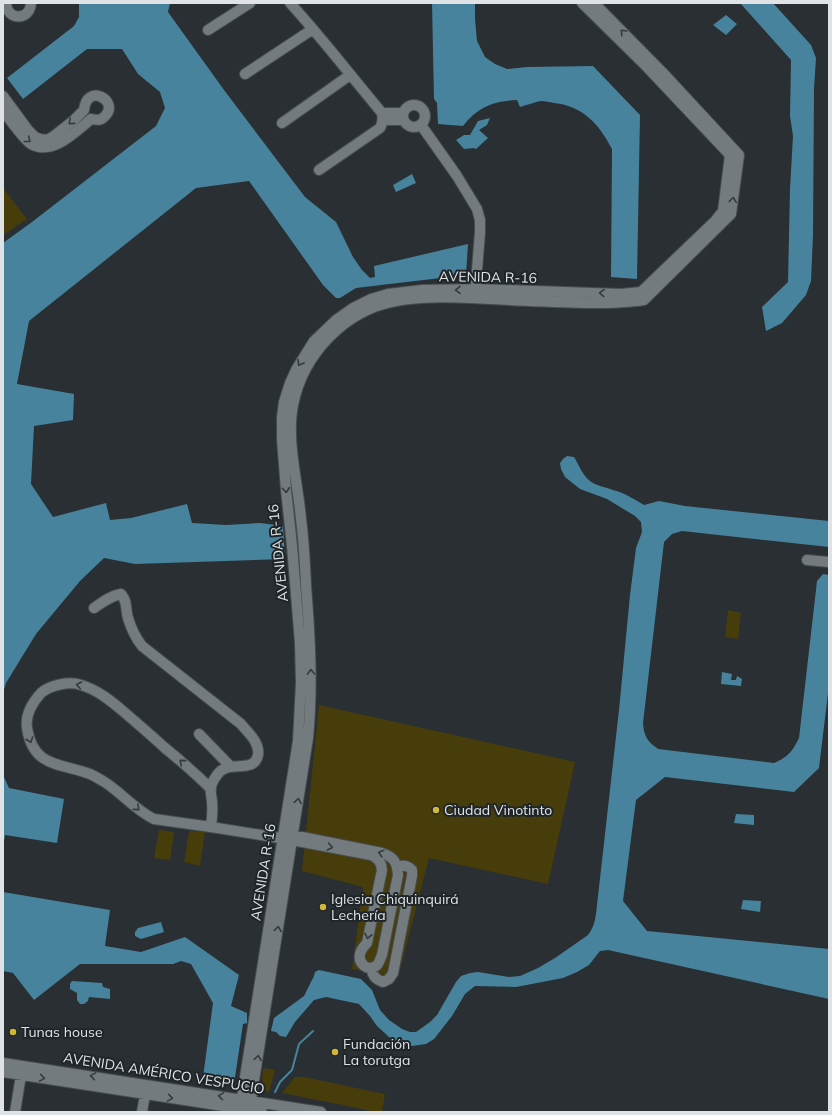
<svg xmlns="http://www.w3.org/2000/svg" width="832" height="1115" font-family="Mulish,sans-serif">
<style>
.green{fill:#473d0b}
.water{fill:#47839c}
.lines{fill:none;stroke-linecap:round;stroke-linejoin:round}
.stream{stroke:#47839c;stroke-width:2}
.minor-casing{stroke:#474c4f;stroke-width:12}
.minor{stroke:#747b7e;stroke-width:10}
.oneway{stroke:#343a3e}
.poi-dot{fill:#d1b736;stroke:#1f2528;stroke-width:1.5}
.labels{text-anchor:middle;stroke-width:4;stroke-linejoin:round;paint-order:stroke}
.street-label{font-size:14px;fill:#dfe3e5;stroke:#1f2528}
.poi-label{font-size:14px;fill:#dfe3e5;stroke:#1f2528;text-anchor:start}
</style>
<rect width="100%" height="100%" fill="#292f32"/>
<path class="green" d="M 3,188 L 27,219 L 3,235 Z
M 728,610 L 741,613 L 738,639 L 725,637 Z
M 319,705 L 575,762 L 548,884 L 429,858 L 398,978 L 352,969 L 363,887 L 302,871 Z
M 159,830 L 174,832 L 170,860 L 154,858 Z
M 189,831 L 205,832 L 200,866 L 184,862 Z
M 263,1068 L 275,1070 L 269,1092 L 261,1090 Z
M 295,1077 L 304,1077 L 385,1094 L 382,1112 L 377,1112 L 282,1093 Z"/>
<path class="water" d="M 79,3 L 170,3 L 168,12 L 224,90 L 305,197 L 336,222 L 353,257 L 362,270 L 370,278 L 375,277 L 374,266 L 468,244 L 466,275 L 356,288 L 340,298 L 336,298 L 323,285 L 249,181 L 196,188 L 29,321 L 17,384 L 74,394 L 73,420 L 34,426 L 31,484 L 53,517 L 106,503 L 110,520 L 131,518 L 187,504 L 192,523 L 226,525 L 260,523 L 283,526 L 285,559 L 135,564 L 104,558 L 80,581 L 36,634 L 6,683 L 3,693 L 3,243 L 32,222 L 156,126 L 165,108 L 160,92 L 138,74 L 122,49 L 87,49 L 23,99 L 7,78 L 74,26 L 79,17 Z
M 432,3 L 475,3 L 475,19 L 477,41 L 485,57 L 495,64 L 507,69 L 527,67 L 593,66 L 640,115 L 637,279 L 611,277 L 612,149 C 599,124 583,106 554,103 C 550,102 545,101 541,101 C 535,102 527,105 520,107 L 517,100 C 493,101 478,107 463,126 L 438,124 L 437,103 L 434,99 Z
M 740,3 L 773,3 L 811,45 L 816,58 L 814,89 L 813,235 L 811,281 L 806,295 L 782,323 L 766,331 L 762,307 L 788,282 L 790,189 L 793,136 L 790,116 L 791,60 Z
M 726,15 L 737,24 L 726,35 L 713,25 Z
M 490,118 L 487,125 L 479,130 L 488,138 L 476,149 L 474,148 L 464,149 L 456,140 L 464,135 L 470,135 L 478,121 Z
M 412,174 L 416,183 L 396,192 L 393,185 Z
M 567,456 L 574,457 C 579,465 583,476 590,481 C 596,486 606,487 613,490 C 625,493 634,499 644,505 L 659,501 L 685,506 L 829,521 L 829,547 L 682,531 L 672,534 L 664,542 L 643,723 C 644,736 647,741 658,749 L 774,763 C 788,757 792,752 799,738 L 817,581 L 823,574 L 829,575 L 829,685 L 819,768 L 794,792 L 665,777 L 636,800 L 623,901 L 647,931 L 829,949 L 829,999 L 608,950 L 600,951 L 589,965 L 577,972 L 563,978 L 516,987 L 475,986 L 465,994 L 452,1016 L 434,1039 L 426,1044 L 412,1046 L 396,1041 L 389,1037 L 377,1026 L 370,1016 L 359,1004 L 326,997 L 314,1000 L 295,1022 L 286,1037 L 280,1036 L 276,1032 L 271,1031 L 274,1018 L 304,996 L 314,976 L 315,972 L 319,970 L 361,979 L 372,990 L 380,1010 L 389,1020 L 402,1029 L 410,1032 L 416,1032 L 430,1022 L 437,1015 L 456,982 L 461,976 L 470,973 L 478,972 L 509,977 L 520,976 L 538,968 L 555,958 L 588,935 C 595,926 596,916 597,905 L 619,710 L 630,595 L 636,548 L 642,532 L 641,522 L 635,516 L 607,499 L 580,489 L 565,477 L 561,469 L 560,463 L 563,459 Z
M 722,672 L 732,674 L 731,680 L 736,680 L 737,676 L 742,679 L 741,686 L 721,684 Z
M 3,775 L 9,788 L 64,799 L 57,843 L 5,835 L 3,847 Z
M 736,814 L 754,815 L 754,825 L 734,823 Z
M 3,892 L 110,910 L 105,946 L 141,952 L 185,937 L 239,975 L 231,1006 L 247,1013 L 247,1023 L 243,1024 L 234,1084 L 203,1077 L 213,1003 L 191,964 L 181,961 L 173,964 L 80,964 L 34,1000 L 13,973 L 3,971 Z
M 743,900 L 761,901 L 760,912 L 741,909 Z
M 161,922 L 164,932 L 141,939 L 135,936 L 135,932 L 138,928 Z
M 72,981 L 102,983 L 103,987 L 110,989 L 110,999 L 89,997 L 88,1001 L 84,1004 L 80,1004 L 77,1000 L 77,993 L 70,989 L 70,984 Z"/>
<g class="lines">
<path class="stream" d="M 275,1092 L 280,1082 L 292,1070 L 299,1044 L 313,1031"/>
<defs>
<path id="minor" d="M 6,3 C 7,21 30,21 31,3
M 290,3 C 322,38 351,76 382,113 C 383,118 383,123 380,128 L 319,170
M 582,3 L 646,66 L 730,155 L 723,211 L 715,221 L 641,292
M 594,3 L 664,74 L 739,155 L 731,214 L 644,300
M 208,30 L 250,3
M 245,74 L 313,29
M 3,96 L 28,130 L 35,137 L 40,139 L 47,140 L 54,136 L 73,121 L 84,110 C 87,82 120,101 105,116 C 101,121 97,120 91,119 C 75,132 53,156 31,144 C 23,139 10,119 3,111
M403 116a11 11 0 1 1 22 0a11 11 0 1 1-22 0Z
M 382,113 L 403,113
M 383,120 L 404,120
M 282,123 L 350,75
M 421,125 L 457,176 L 477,209 L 480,220 L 480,232 L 475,295
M 807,560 L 829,562
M 94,608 C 103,602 110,596 121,594 C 128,602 125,608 128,618 C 131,628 135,637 142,646 L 241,724 C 248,733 260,742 258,755 C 254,775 228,758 217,775 C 214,779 211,785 211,789 C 210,793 212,798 212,802 C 213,810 212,818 211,827
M 199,734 L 230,766
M 211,789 C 196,774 181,761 165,748 C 152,736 138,724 124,712 C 111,701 98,690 81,685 C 69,681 50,685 41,693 C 32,703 25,715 27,728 C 33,768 61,763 90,774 C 95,776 99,779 103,781 C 121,792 135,810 154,819 L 211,827 L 292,840 L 371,855 C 378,859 381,861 382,870 L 367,943 C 364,946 361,950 360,954 C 358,963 367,972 376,966 C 379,964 380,959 382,955 L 398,875 C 397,862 394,857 382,853 L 292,835
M 371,968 C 373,976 375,979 383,982 L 389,979 L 393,973 L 412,876 L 412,870 C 407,865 404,865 398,867
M 3,1063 L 321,1112
M 3,1072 L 262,1112
M 240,1109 L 298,741 L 301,683 L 300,643 L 292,546 L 286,490 L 282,439 L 282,417 L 284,402 L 290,383 L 296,370 L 314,341 L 336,320 L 353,308 L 371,299 L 388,294 L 422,290 L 476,289 L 621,294 L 641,292
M 15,1112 L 22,1069
M 142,1112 L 146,1089
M 249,1112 L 308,738 C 313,687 310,636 306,586 C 305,564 304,541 301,519 C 298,483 286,440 293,405 C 303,354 345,310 396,301 C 428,295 461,298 492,299 C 525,301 557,302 589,303 C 607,303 626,303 644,300"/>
</defs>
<use href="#minor" class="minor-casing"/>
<use href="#minor" class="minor"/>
</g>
<defs><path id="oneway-chevron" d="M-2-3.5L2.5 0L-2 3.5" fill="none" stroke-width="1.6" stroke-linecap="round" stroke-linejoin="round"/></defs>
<g class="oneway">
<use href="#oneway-chevron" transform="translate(623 32) rotate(-134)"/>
<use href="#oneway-chevron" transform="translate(71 122) rotate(140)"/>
<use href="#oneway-chevron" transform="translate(28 140) rotate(39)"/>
<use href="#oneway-chevron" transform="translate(733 200) rotate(-83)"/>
<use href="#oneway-chevron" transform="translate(458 290) rotate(179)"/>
<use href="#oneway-chevron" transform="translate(602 293) rotate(-178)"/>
<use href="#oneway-chevron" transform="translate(300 363) rotate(119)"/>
<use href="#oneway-chevron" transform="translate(286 490) rotate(85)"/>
<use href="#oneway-chevron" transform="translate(311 672) rotate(-91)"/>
<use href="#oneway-chevron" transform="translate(79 685) rotate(-169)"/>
<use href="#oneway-chevron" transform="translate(30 740) rotate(71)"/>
<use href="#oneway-chevron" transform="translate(182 762) rotate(-139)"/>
<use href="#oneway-chevron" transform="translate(298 801) rotate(-81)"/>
<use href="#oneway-chevron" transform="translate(137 808) rotate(40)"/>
<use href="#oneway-chevron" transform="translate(330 847) rotate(11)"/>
<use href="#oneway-chevron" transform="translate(381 853) rotate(-164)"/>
<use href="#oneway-chevron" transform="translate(278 929) rotate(-81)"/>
<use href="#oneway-chevron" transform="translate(368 936) rotate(102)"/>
<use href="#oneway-chevron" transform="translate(258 1058) rotate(-81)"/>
<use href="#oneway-chevron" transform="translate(93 1076) rotate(-171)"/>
<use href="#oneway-chevron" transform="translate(42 1078) rotate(9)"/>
<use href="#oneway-chevron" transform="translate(221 1096) rotate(-171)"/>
<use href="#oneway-chevron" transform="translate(170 1098) rotate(9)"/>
</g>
<g class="poi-dot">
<circle cx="436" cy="810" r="4"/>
<circle cx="323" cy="907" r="4"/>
<circle cx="13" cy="1032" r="4"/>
<circle cx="335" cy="1052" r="4"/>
</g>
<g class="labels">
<g class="street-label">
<text transform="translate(488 277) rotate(1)" y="5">AVENIDA R-16</text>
<text transform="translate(278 553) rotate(-96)" y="5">AVENIDA R-16</text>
<text transform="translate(263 872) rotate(-81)" y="5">AVENIDA R-16</text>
<text transform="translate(164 1073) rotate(9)" y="5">AVENIDA AMÉRICO VESPUCIO</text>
</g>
<g class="poi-label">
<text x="444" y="815">Ciudad Vinotinto</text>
<text x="331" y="904">Iglesia Chiquinquirá<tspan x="331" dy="16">Lechería</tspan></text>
<text x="21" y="1037">Tunas house</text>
<text x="343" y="1049">Fundación<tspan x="343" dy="16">La torutga</tspan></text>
</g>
</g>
<rect width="832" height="1115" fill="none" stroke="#dfe3e5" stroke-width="8"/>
</svg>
